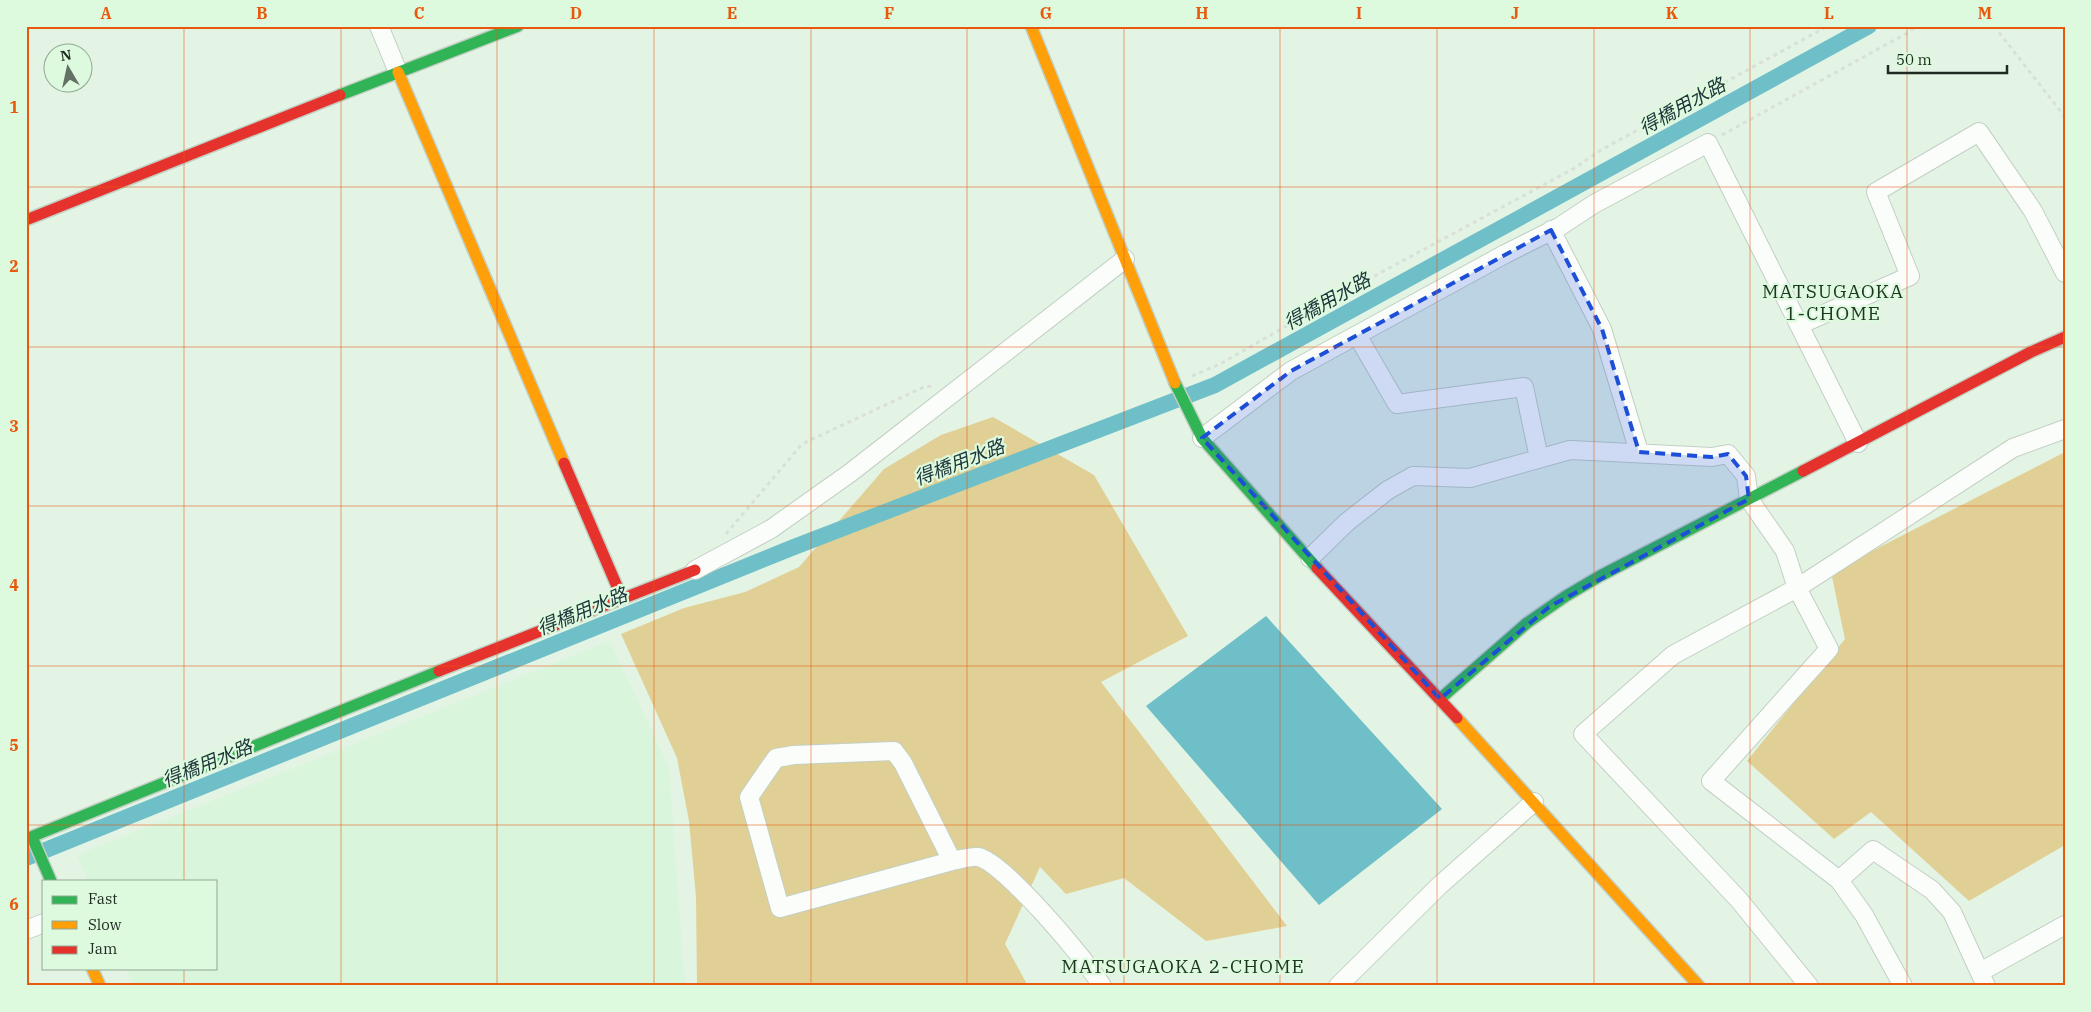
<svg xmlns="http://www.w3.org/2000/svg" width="2091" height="1012" font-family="'IBM Plex Serif','Noto Sans JP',serif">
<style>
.built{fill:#d9f5dc}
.forest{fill:#e1d095}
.water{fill:#6ebfc8}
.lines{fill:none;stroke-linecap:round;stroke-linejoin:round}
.canal{stroke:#6ebfc8;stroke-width:16}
.street-casing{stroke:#c2cfc3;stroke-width:20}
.fast-casing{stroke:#c2cfc3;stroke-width:14}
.slow-casing{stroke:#c2cfc3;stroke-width:14}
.jam-casing{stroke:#c2cfc3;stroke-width:14}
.path{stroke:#dadfda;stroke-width:3;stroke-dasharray:4 4;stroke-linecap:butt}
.street{stroke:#fbfdfb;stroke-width:18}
.fast{stroke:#30b455;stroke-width:11}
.slow{stroke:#ff9f0a;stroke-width:11}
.jam{stroke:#e5322d;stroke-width:11}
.marked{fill:#1d4ed8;fill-opacity:0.2;stroke:#1d4ed8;stroke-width:4;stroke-dasharray:10 6;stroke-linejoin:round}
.grid{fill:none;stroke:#e8590c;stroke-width:1;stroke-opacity:0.55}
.labels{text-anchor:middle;stroke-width:4.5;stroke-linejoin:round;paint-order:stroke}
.water-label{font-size:19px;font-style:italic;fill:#1d3539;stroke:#ddfadf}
.neighbourhood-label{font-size:19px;letter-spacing:1px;fill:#1e3621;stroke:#ddfadf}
.neatline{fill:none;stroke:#e8590c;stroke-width:2}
.grid-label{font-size:16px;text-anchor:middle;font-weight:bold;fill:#e8590c}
</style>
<rect width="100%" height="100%" fill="#e3f4e5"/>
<path class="built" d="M 610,641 L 669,768 L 684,977 L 687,986 L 134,986 L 126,968 L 216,968 L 216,881 L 88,881 L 77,855 Z"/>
<path class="forest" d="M 993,417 L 1094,475 L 1188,636 L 1101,682 L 1287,926 L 1206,941 L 1124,878 L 1066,894 L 1040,867 L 1005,944 L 1028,986 L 697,986 L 696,897 L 689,821 L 677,758 L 621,634 L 684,608 L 745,592 L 799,567 L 884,469 L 941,435 Z
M 2065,452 L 2065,845 L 1969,901 L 1871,812 L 1834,839 L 1747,761 L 1845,639 L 1831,572 Z"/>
<path class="water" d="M 1266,616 L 1442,809 L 1319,905 L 1146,706 Z"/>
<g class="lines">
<path class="canal" d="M 26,858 L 794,547 L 1215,385 L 1869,26"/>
<defs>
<path id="street" d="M 379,26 L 398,72
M 1551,230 L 1602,329 L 1639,452
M 1799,325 L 1910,276 L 1876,192 L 1979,132 L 2033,211 L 2065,273
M 1357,335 L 1397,404 L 1524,387 L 1539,458
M 1202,438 L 1291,371 L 1505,254 L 1559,227 L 1594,204 L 1708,143 L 1858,443
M 1310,558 L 1347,522 L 1388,490 L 1413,476 L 1470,478 L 1570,450 L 1712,457 L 1728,454 L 1746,476 L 1749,499 L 1785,551 L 1797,588 L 1829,649 L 1711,781 L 1839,880 L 1873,850 L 1932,890 L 1952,912 L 1986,986
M 695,570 L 771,529 L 850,473 L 1125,259
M 894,751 L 903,763 L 952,861 L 780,908 L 749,797 L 776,758 L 794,755 Z
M 952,861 C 959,860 971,856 978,857 C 1003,861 1088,962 1102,986
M 1839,880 L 1864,915 L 1903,986
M 26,930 L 44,923
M 1980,972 L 2065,925
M 1338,986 L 1440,885 L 1534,802
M 1809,986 L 1739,900 L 1583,734 L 1673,655 L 1797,588 L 2013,448 L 2065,429"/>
<path id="fast" d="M 340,95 L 518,26
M 1175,383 L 1202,438 L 1317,568
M 1440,699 L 1527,623 L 1566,596 L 1600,576 L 1803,471
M 32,837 L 51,881
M 26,839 L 439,671"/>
<path id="slow" d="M 1031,26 L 1175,383
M 398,72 L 564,463
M 1457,718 L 1699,986
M 92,968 L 100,986"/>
<path id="jam" d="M 26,220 L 340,95
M 564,463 L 622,598
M 1803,471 L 2031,352 L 2065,337
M 1317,568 L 1457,718
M 439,671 L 695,570"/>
</defs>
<use href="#street" class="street-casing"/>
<use href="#fast" class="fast-casing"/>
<use href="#slow" class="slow-casing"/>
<use href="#jam" class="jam-casing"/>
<path class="path" d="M 1994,26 L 2065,117
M 1722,135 L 1909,32 L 1916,26
M 1192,376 L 1220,364 L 1367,280 L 1573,169 L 1601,150 L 1828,26
M 726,534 L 802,444 L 926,386 L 935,387"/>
<use href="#street" class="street"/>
<use href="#fast" class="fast"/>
<use href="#slow" class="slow"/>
<use href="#jam" class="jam"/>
</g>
<path class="marked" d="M 1551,230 L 1602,329 L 1639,452 L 1712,457 L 1728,454 L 1746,476 L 1749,499 L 1549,607 L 1440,699 L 1202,438 L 1291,371 Z"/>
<path class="grid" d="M 184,26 L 184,881M 341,26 L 341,986M 497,26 L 497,986M 654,26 L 654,986M 811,26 L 811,986M 967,26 L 967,986M 1124,26 L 1124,986M 1280,26 L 1280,986M 1437,26 L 1437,986M 1594,26 L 1594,986M 1750,26 L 1750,986M 1907,26 L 1907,986M 26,187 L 2065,187M 26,347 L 2065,347M 26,506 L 2065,506M 26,666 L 2065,666M 26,825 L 2065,825M 184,968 L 184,986"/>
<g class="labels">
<g class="water-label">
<text transform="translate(1682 106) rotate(-29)" y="7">得橋用水路</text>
<text transform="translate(1327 301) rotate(-29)" y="7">得橋用水路</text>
<text transform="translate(959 462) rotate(-21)" y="7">得橋用水路</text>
<text transform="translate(582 611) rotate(-22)" y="7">得橋用水路</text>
<text transform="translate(207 763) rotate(-22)" y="7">得橋用水路</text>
</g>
<g class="neighbourhood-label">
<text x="1833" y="298">MATSUGAOKA<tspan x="1833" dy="22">1-CHOME</tspan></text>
<text x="1183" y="973">MATSUGAOKA 2-CHOME</text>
</g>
</g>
<rect width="2091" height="1012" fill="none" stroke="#ddfadf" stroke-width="55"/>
<rect x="42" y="880" width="175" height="90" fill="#ddfadf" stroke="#91a793"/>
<rect x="52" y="896" width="25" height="8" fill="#30b455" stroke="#91a793"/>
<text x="88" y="904" font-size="15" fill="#1f2a20">Fast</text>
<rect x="52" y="921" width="25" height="8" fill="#ff9f0a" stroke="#91a793"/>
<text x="88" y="930" font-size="15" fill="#1f2a20">Slow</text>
<rect x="52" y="946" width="25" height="8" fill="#e5322d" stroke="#91a793"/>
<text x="88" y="954" font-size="15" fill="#1f2a20">Jam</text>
<g transform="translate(68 68) rotate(351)"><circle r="24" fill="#ddfadf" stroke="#91a793"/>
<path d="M0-4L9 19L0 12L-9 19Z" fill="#647165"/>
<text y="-8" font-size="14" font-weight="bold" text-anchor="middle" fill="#1f2a20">N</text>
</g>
<path d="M1888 65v8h119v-8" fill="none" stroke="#1f2a20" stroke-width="2.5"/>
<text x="1896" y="65" font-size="15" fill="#1f2a20" stroke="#ddfadf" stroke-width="4" paint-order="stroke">50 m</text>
<rect x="28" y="28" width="2036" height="956" class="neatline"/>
<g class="grid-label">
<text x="106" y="19">A</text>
<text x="262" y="19">B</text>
<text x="419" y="19">C</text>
<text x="576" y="19">D</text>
<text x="732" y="19">E</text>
<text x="889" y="19">F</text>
<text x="1046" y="19">G</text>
<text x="1202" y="19">H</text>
<text x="1359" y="19">I</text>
<text x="1515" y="19">J</text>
<text x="1672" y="19">K</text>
<text x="1829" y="19">L</text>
<text x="1985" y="19">M</text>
<text x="14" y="113">1</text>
<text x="14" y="272">2</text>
<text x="14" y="432">3</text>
<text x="14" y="591">4</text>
<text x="14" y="751">5</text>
<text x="14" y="910">6</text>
</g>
</svg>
